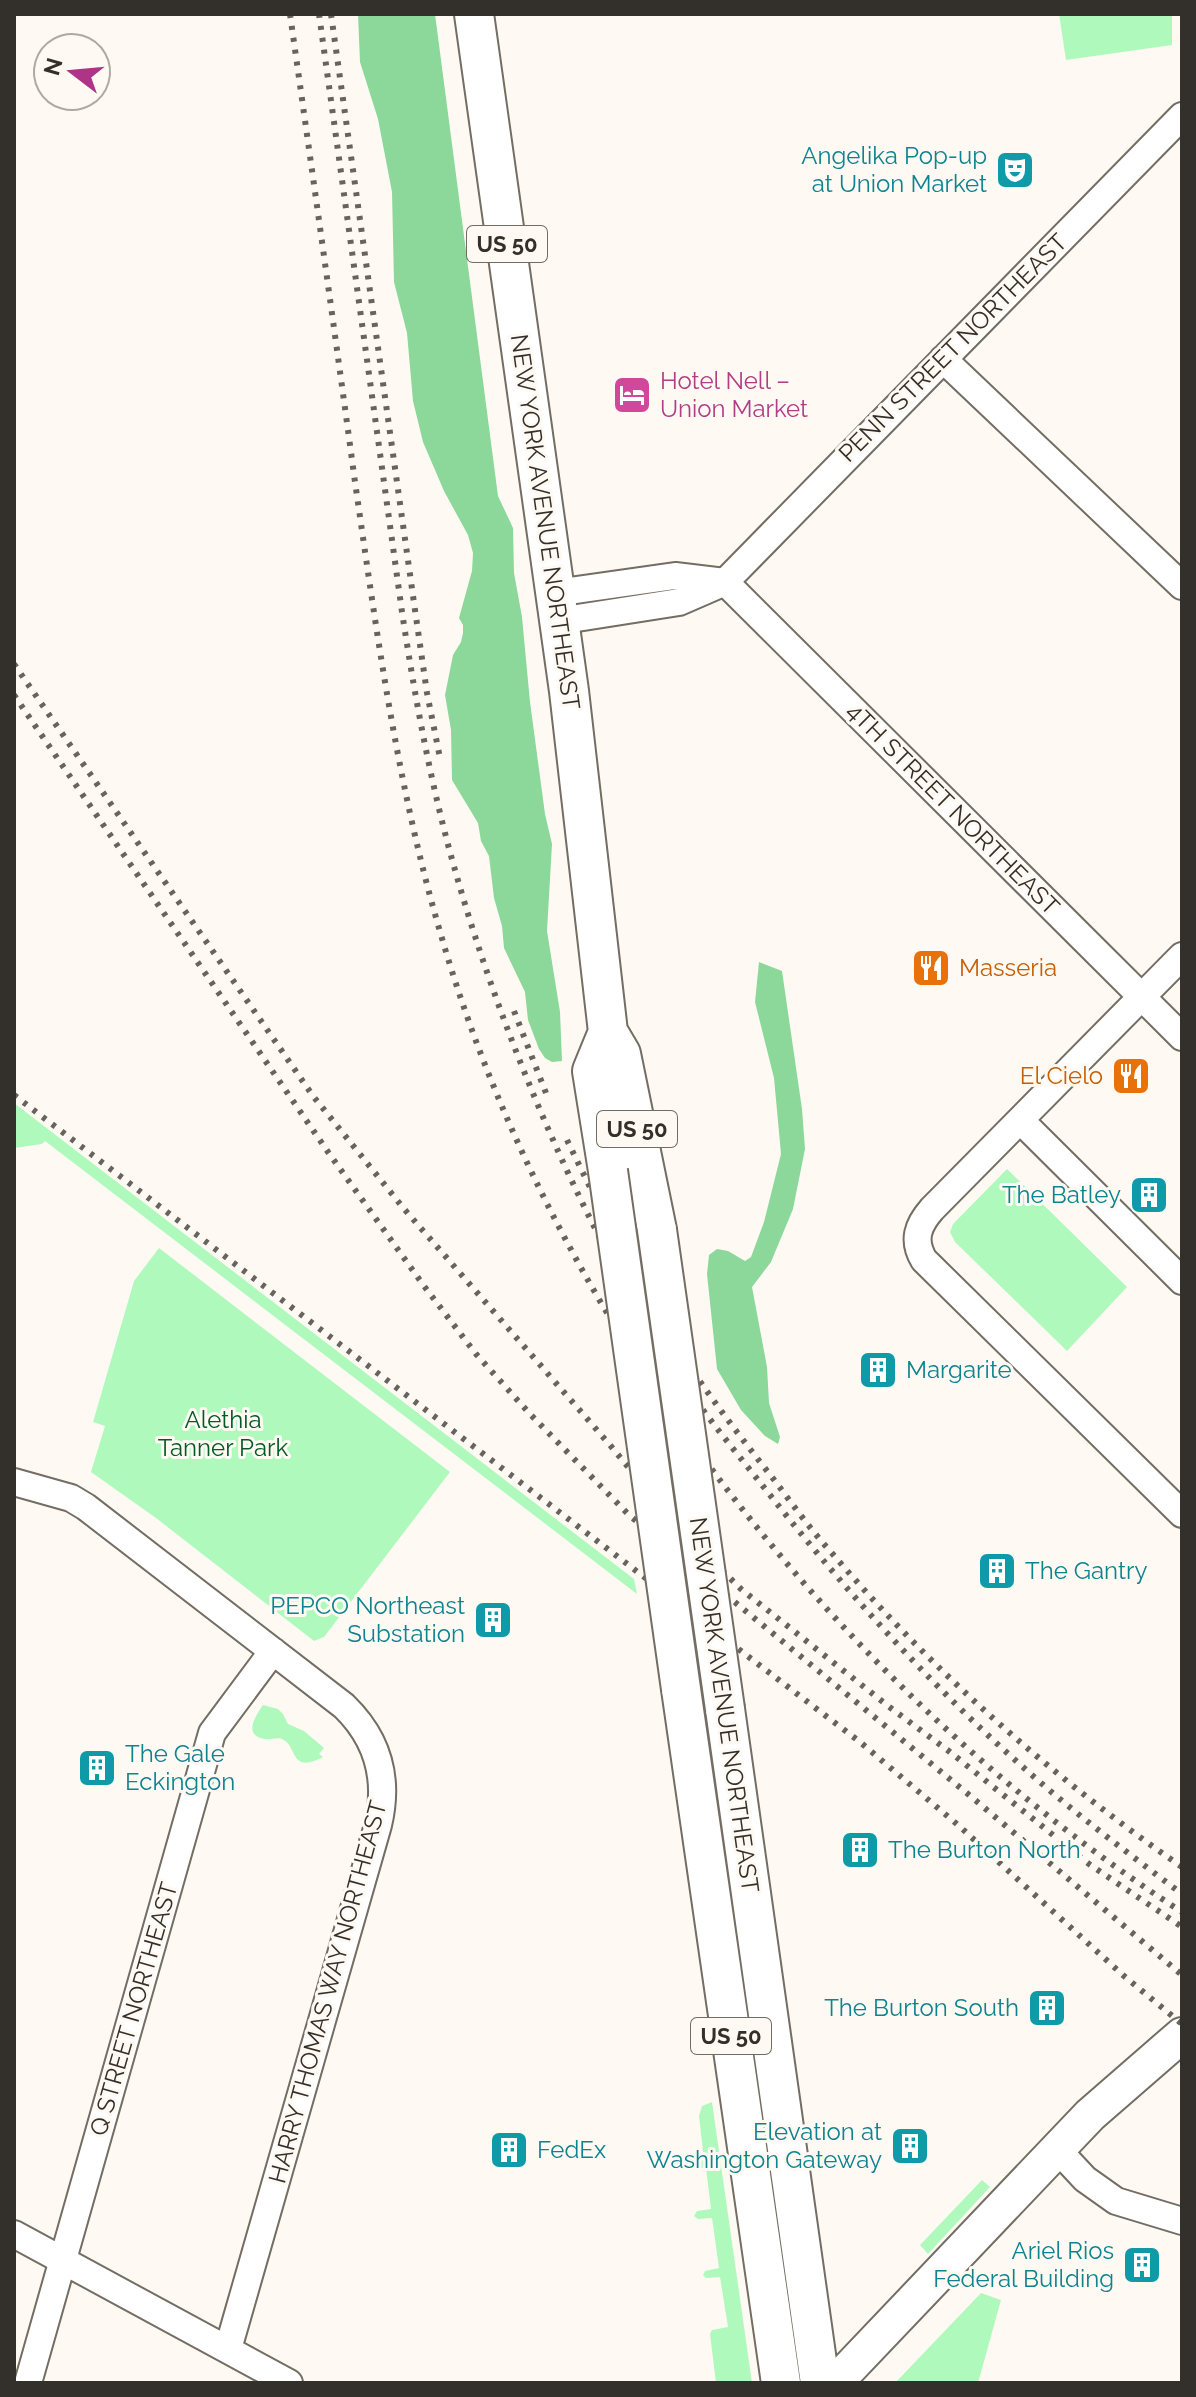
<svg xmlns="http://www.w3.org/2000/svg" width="1196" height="2397" font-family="Raleway,sans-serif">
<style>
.green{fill:#b0f9bc}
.forest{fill:#8cd79a}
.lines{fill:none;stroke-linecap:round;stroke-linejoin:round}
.minor-casing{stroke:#736d63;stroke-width:30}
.major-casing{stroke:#736d63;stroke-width:38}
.highway-casing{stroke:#736d63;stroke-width:42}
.minor{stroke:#fff;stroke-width:26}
.major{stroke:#fff;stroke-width:34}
.highway{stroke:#fff;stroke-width:38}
.rail{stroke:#67635f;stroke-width:6;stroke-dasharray:4 8;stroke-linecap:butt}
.highway-bridge-casing{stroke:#736d63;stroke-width:42;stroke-linecap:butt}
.highway-bridge{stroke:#fff;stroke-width:38}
.labels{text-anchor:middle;stroke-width:6;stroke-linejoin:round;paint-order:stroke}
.shield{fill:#fefaf3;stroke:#706d68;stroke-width:2}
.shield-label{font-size:22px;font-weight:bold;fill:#33302c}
.culture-label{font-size:24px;fill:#0d838f;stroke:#fefaf3;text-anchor:end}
.street-label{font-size:24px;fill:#33302c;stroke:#fefaf3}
.hotel-label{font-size:24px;fill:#b23c85;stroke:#fefaf3;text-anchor:start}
.food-label{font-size:24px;fill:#c56008;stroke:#fefaf3;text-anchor:start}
.park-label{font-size:24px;fill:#005a24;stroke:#fefaf3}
</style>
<rect width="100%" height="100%" fill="#fefaf3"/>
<path class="green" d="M 1059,14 L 1172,14 L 1172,45 L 1066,60 Z
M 14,1103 L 634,1579 L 637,1594 L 45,1141 L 42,1144 L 14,1148 Z
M 1007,1169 L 1127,1287 L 1067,1351 L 955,1242 L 950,1232 L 953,1224 Z
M 159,1248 L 450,1472 L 324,1637 L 314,1641 L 156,1518 L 91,1472 L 105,1426 L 93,1422 L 134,1281 Z
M 263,1705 L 278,1709 L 283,1714 L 288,1724 L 304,1731 L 324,1748 L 319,1754 L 323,1757 C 291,1774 297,1748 284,1740 C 278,1736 272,1740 265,1739 C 242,1736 256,1715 263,1705 Z
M 712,2102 L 752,2383 L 716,2383 L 710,2334 L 712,2330 L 728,2327 L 720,2277 L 706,2278 L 703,2275 L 705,2271 L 719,2268 L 712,2218 L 698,2219 L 694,2216 L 697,2211 L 711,2209 L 706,2168 L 692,2168 L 689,2166 L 692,2163 L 704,2160 L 699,2116 L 702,2106 Z
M 982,2180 L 990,2187 L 928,2254 L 920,2245 Z
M 981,2293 L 1001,2300 L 978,2383 L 895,2383 Z"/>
<path class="forest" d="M 358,14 L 435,14 L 498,496 L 513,528 L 514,573 L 522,617 L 530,702 L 545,814 L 552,844 L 547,931 L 560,1012 L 562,1061 L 552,1062 L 545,1058 L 539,1049 L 528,1020 L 525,992 L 504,948 L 502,926 L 494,898 L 489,856 L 481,841 L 478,823 L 452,780 L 451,730 L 445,695 L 453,655 L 461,642 L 463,633 L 463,625 L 459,618 L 472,571 L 473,553 L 468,535 L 444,491 L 423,442 L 413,401 L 407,333 L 394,282 L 392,192 L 378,119 L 360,62 Z
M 759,962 L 782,971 L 802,1109 L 805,1149 L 793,1209 L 771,1262 L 752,1287 L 767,1367 L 769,1403 L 780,1437 L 778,1444 L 765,1436 L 741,1410 L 717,1369 L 707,1274 L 709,1255 L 717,1249 L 728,1251 L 745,1261 L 751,1257 L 764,1222 L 781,1154 L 774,1078 L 755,1002 Z"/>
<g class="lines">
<defs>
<path id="minor" d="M 943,359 L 1182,586
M 555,593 L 675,576 L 725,582 L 1182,1037
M 558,621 L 679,602 L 725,582 L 1182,116
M 1182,956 L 932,1209 C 918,1225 912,1240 924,1260 L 1182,1514
M 1020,1120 L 1182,1281
M 14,1482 L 71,1498 L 86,1507 L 344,1706 C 378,1739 389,1779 378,1825 L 228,2349
M 1057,2149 L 1085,2179 L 1116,2201 L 1182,2221
M 14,2234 L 289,2383
M 28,2383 L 212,1733 L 273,1651"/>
<path id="major" d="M 835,2383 L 1090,2115 L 1182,2035"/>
<path id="highway" d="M 474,14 L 569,691 L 608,1032 L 621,1054 L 657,1230
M 608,1032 L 592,1071 L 608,1171
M 681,1689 L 781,2383
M 725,1709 L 820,2383"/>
</defs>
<use href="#minor" class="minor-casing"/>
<use href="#major" class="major-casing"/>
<use href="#highway" class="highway-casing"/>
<use href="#minor" class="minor"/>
<use href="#major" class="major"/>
<use href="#highway" class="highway"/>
<path class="rail" d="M 290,14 C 312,170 334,326 355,482 C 377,634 397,786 441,935 C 554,1327 840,1691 1182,1912
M 319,14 L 402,612 C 415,698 431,786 455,870 C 503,1040 582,1224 677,1373 C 703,1413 736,1452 766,1490 C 844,1589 929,1684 1024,1768 C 1074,1813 1128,1853 1182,1894
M 331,14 L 415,610 L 427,693 L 440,758
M 14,664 L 313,1096 L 405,1210 L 610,1445 L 675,1524 L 741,1589 L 888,1706 L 950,1752 L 1089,1864 L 1182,1927
M 14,695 L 328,1152 L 424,1286 L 476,1354 L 530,1414 L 629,1515 L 974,1799 L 1182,1975
M 514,1011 L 546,1093
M 14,1095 L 860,1742 L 958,1825 L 1124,1976 L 1182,2024
M 567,1140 C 604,1216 641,1294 688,1364 C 715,1404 745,1443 775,1481 C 793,1505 811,1530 831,1552 C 934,1673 1052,1777 1182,1867"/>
<defs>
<path id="highway-bridge" d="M 608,1171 L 681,1689
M 657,1230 L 725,1709"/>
</defs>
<use href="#highway-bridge" class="highway-bridge-casing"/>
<use href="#highway-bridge" class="highway-bridge"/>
</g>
<defs>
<symbol id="theatre-square" viewBox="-11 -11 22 22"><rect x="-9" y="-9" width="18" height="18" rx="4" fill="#0f9aa8" stroke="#fefaf3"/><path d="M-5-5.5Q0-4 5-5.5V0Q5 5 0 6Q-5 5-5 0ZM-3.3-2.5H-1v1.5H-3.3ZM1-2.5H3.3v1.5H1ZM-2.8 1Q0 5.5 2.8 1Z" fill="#fff"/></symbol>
<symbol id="hotel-square" viewBox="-11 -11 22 22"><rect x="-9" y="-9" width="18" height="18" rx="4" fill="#d1479c" stroke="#fefaf3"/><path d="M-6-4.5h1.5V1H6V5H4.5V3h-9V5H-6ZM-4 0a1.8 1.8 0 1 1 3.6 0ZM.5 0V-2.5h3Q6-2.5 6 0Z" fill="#fff"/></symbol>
<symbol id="restaurant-square" viewBox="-11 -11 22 22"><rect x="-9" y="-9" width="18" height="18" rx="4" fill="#e8710a" stroke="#fefaf3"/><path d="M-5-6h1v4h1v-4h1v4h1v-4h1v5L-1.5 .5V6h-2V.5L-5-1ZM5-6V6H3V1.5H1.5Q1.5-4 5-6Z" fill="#fff"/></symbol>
<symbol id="building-square" viewBox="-11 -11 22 22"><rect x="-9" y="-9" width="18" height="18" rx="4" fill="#0f9aa8" stroke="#fefaf3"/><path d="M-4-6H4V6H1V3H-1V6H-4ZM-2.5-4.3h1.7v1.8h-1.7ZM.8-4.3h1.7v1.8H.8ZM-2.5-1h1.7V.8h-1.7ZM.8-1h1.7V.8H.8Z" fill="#fff"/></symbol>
</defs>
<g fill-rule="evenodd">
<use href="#theatre-square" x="993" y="148" width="44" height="44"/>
<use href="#hotel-square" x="610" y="373" width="44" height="44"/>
<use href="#restaurant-square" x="909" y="946" width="44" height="44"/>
<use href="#restaurant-square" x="1109" y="1054" width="44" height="44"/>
<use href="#building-square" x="1127" y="1173" width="44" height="44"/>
<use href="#building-square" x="856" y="1348" width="44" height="44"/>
<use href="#building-square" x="975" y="1549" width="44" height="44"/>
<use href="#building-square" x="471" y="1598" width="44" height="44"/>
<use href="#building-square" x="75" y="1746" width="44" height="44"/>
<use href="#building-square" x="838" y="1828" width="44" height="44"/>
<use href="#building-square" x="1025" y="1986" width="44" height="44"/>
<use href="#building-square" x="888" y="2124" width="44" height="44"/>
<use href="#building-square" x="487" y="2128" width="44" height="44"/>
<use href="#building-square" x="1120" y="2243" width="44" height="44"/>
</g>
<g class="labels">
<g class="shield">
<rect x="467" y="226" width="80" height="36" rx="6"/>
<rect x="597" y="1111" width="80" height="36" rx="6"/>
<rect x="691" y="2018" width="80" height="36" rx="6"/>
</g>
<g class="shield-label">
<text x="507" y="252">US 50</text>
<text x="637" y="1137">US 50</text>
<text x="731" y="2044">US 50</text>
</g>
<g class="culture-label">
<text x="987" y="164">Angelika Pop-up<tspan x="987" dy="28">at Union Market</tspan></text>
<text x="1121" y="1203">The Batley</text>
<text x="906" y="1378" text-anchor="start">Margarite</text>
<text x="1025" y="1579" text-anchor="start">The Gantry</text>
<text x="465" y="1614">PEPCO Northeast<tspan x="465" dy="28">Substation</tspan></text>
<text x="125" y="1762" text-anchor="start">The Gale<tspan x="125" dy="28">Eckington</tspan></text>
<text x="888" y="1858" text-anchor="start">The Burton North</text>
<text x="1019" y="2016">The Burton South</text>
<text x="882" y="2140">Elevation at<tspan x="882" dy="28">Washington Gateway</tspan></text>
<text x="537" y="2158" text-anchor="start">FedEx</text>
<text x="1114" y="2259">Ariel Rios<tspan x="1114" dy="28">Federal Building</tspan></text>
</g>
<g class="street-label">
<text transform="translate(953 348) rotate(-45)" y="8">PENN STREET NORTHEAST</text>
<text transform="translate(545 522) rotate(82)" y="8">NEW YORK AVENUE NORTHEAST</text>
<text transform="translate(953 809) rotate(45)" y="8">4TH STREET NORTHEAST</text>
<text transform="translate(724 1705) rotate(82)" y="8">NEW YORK AVENUE NORTHEAST</text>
<text transform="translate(328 1992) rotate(-75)" y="8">HARRY THOMAS WAY NORTHEAST</text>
<text transform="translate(134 2009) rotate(-74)" y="8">Q STREET NORTHEAST</text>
</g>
<g class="hotel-label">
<text x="660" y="389">Hotel Nell –<tspan x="660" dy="28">Union Market</tspan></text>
</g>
<g class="food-label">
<text x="959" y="976">Masseria</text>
<text x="1103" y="1084" text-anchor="end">El Cielo</text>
</g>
<g class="park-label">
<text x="223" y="1428">Alethia<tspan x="223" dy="28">Tanner Park</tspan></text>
</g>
</g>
<rect width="1196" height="2397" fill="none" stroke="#33302c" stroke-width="32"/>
<g transform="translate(72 72) rotate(286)"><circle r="38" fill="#fefaf3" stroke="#ada9a3" stroke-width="2"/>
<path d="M0-6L14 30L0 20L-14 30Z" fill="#ae3488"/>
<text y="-12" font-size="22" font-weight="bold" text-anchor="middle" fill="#33302c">N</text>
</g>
</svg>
